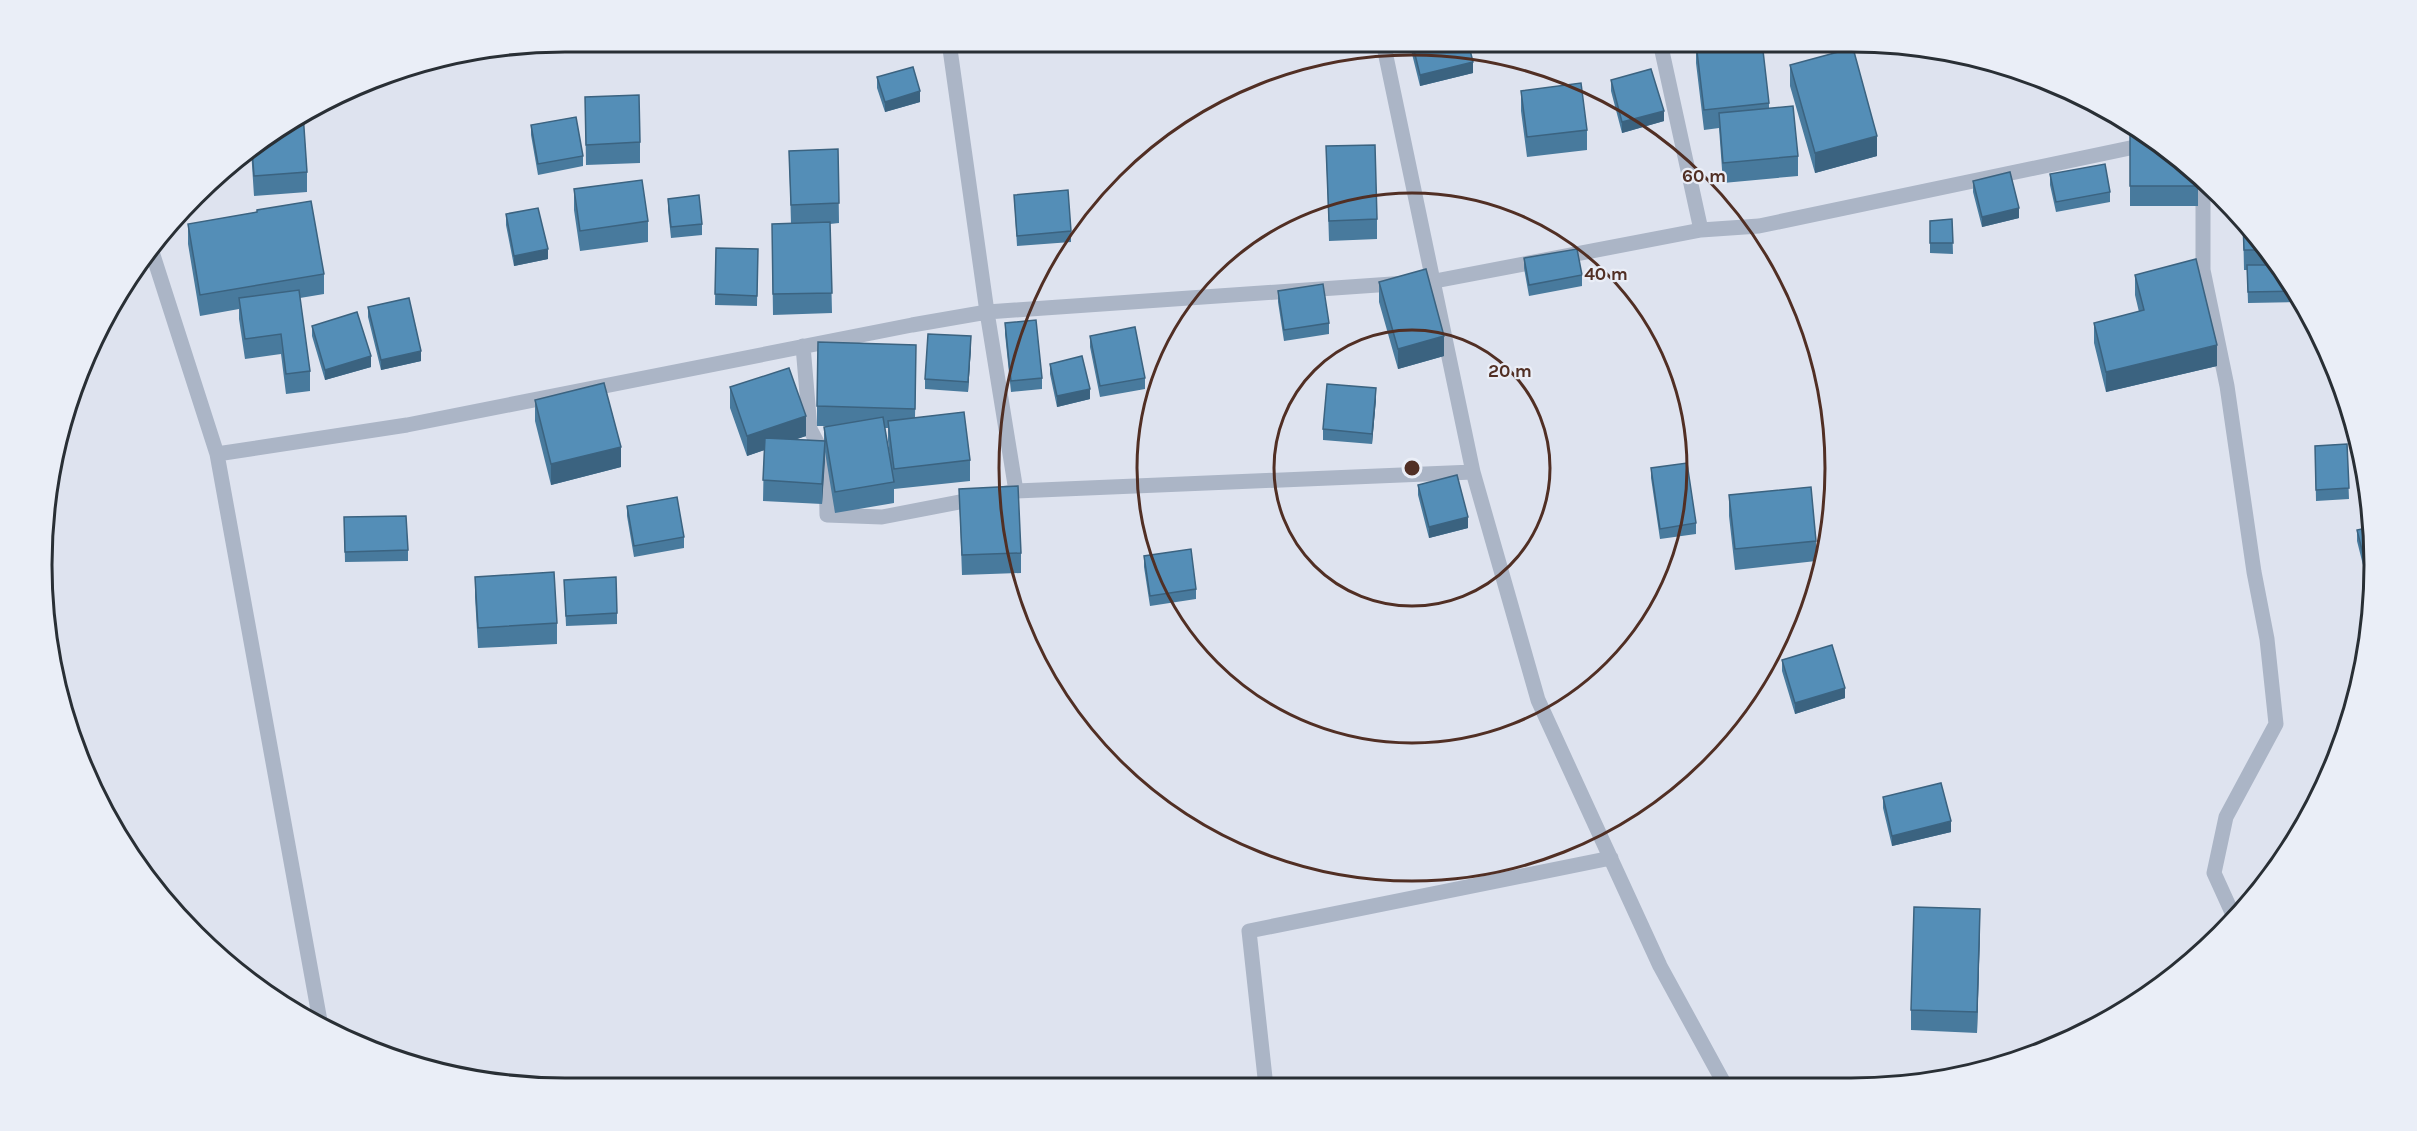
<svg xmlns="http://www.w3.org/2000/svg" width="2417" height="1131" font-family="Karla,sans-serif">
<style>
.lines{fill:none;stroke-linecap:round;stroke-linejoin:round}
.minor{stroke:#abb5c6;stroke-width:15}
.wall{fill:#487a9d;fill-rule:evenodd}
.shaded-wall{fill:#3b6380}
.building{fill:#548eb7;stroke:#3b6380;stroke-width:1.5}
.ring{fill:none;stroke:#512f24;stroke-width:3}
.rim{fill:none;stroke:#292f35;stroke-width:3}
.centre{fill:#512f24;stroke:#eaeef7;stroke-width:3}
.ring-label{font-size:18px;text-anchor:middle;font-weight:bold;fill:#512f24;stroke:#eaeef7;stroke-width:4.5;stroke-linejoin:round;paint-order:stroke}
</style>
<rect width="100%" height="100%" fill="#dee3ef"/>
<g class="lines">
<path class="minor" d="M 949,42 L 987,312 L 1016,491
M 1383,42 L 1473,472 L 1538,700 L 1660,966 L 1725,1085
M 1660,42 L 1701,230
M 2203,180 L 2203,270 L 2227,386 L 2254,572 L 2267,639 L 2276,724 L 2226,817 L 2214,873 L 2234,917
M 153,255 L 217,454 L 320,1021
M 803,346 L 810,429 L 824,456 L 826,467 L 827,515 L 882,517 L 1016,491 L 1473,472
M 217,454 L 407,425 L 912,325 L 987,312 L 1435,281 L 1701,230 L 1759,226 L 2149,144
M 1266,1087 L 1249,931 L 1611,858"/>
</g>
<path class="wall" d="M 1286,42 L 1369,42 L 1287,51 Z
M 1411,42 L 1468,42 L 1473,73 L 1420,86 L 1411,50 Z
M 1696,43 L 1769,103 L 1769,108 L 1798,156 L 1798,176 L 1723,183 L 1719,128 L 1704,130 L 1696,63 Z
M 1790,65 L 1877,156 L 1815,173 L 1790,86 Z
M 877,77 L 920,102 L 885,112 L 877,88 Z
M 1611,80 L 1664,121 L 1622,133 L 1611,91 Z
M 1521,91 L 1587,130 L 1587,150 L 1527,157 L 1521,111 Z
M 585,97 L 640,142 L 640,163 L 586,165 Z
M 303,113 L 307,172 L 307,192 L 254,196 L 251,150 Z
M 531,125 L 583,156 L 583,166 L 538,175 L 531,135 Z
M 2130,135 L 2198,176 L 2198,206 L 2130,206 Z
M 1326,146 L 1377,219 L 1377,239 L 1329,241 Z
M 838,149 L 839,223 L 830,224 L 832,313 L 773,315 L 772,245 L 791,224 L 789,151 Z
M 2050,174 L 2110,192 L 2110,202 L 2056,212 L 2050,185 Z
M 1973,181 L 2019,218 L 1982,227 L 1973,192 Z
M 574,189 L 648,221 L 648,242 L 580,251 L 574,210 Z
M 1014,195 L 1071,231 L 1071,242 L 1017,246 Z
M 668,199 L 702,224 L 702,235 L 671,238 L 668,210 Z
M 506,214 L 548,259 L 514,266 L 506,225 Z
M 1952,219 L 1953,254 L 1930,253 L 1930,221 Z
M 2243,221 L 2287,274 L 2301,302 L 2248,303 L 2247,270 L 2244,270 Z
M 188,224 L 324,274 L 324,294 L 300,298 L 310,371 L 310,391 L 286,394 L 281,354 L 245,359 L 239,319 L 239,309 L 200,316 L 188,244 Z
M 716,248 L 758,249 L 757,306 L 715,305 Z
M 1524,258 L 1582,275 L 1582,286 L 1529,296 L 1524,268 Z
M 2135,275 L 2217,366 L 2106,392 L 2094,343 L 2094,323 L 2139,312 L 2135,295 Z
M 1379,282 L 1444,356 L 1398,369 L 1379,302 Z
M 1278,291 L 1329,323 L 1329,334 L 1284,341 L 1278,302 Z
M 368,307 L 421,361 L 381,370 L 368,317 Z
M 1005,323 L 1042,378 L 1042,389 L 1011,392 L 1005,334 Z
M 312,326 L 371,367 L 325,380 L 312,336 Z
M 1090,336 L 1145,378 L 1145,389 L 1100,397 L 1090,347 Z
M 971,347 L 968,392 L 925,389 L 925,379 Z
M 1050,364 L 1090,399 L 1057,407 L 1050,374 Z
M 916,365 L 915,418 L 970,460 L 970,481 L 894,489 L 894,503 L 835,513 L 825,452 L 822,504 L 763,501 L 764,450 L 747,456 L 730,408 L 730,387 L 806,436 L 796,439 L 824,441 L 824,427 L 828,426 L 817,426 L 817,406 ZM 885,428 L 888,428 L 888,441 L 890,459 Z
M 1376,399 L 1372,444 L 1323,440 L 1323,429 Z
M 535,400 L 621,467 L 551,485 L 535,421 Z
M 2347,444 L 2349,499 L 2316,501 L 2315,446 Z
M 1651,468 L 1696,523 L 1696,534 L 1660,539 L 1651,478 Z
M 1418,485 L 1468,528 L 1429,538 L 1418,495 Z
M 959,489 L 1021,553 L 1021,573 L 962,575 Z
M 1729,495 L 1816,541 L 1816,561 L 1735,570 L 1729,516 Z
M 627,506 L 684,537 L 684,548 L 634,557 L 627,516 Z
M 344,517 L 408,550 L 408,561 L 345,562 Z
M 2357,530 L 2375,565 L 2374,571 L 2365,573 L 2357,541 Z
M 1144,556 L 1196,589 L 1196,599 L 1150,606 L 1144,567 Z
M 475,577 L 557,623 L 557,644 L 478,648 L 475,597 Z
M 564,580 L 617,613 L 617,624 L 566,626 Z
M 1782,660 L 1845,698 L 1795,714 L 1782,671 Z
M 1883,797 L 1951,832 L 1892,846 L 1883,808 Z
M 1980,930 L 1977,1033 L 1911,1030 L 1911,1010 Z"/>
<path class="shaded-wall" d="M 1473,62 L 1473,73 L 1420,86 L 1420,75 Z
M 920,91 L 920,102 L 885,112 L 885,102 Z
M 1664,111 L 1664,121 L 1622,133 L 1622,122 Z
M 1877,136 L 1877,156 L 1815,173 L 1815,153 Z
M 2019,208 L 2019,218 L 1982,227 L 1982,217 Z
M 548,249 L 548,259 L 514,266 L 514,256 Z
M 971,336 L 971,347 L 968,392 L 968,382 Z
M 1444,336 L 1444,356 L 1398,369 L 1398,349 Z
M 2217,345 L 2217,366 L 2106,392 L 2106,372 Z
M 421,351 L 421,361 L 381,370 L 381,360 Z
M 371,356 L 371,367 L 325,380 L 325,370 Z
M 1376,388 L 1376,399 L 1372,444 L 1372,434 Z
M 1090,389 L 1090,399 L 1057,407 L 1057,396 Z
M 806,416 L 806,436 L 747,456 L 747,436 Z
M 825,441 L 825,461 L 822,504 L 822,484 Z
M 621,447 L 621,467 L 551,485 L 551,464 Z
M 1468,517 L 1468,528 L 1429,538 L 1429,527 Z
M 2374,560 L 2374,571 L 2365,573 L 2365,562 Z
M 1845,688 L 1845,698 L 1795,714 L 1795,703 Z
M 1951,821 L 1951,832 L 1892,846 L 1892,836 Z
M 1980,909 L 1980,930 L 1977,1033 L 1977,1012 Z"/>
<path class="building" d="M 1412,42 L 1468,42 L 1473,62 L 1420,75 Z
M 1701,42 L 1762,42 L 1769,103 L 1704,110 L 1696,43 Z
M 1853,48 L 1877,136 L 1815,153 L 1790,65 Z
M 913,67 L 920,91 L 885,102 L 877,77 Z
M 1651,69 L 1664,111 L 1622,122 L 1611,80 Z
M 1581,83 L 1587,130 L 1527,137 L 1521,91 Z
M 639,95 L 640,142 L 586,145 L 585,97 Z
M 1793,106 L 1798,156 L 1723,163 L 1719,113 Z
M 303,113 L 307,172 L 254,176 L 252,149 Z
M 576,117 L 583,156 L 538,164 L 531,125 Z
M 2130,135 L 2148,135 L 2198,176 L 2198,186 L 2130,186 Z
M 1375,145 L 1377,219 L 1329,221 L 1326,146 Z
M 838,149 L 839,203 L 791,205 L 789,151 Z
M 2105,164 L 2110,192 L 2056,202 L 2050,174 Z
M 2010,172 L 2019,208 L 1982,217 L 1973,181 Z
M 642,180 L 648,221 L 580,231 L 574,189 Z
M 1068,190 L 1071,231 L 1017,236 L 1014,195 Z
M 699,195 L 702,224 L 671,227 L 668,199 Z
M 311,201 L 324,274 L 200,295 L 188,224 L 257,212 L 257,210 Z
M 538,208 L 548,249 L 514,256 L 506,214 Z
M 1952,219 L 1953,243 L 1930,243 L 1930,221 Z
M 830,222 L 832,293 L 773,294 L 772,224 Z
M 2243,222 L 2266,250 L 2244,250 Z
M 716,248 L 758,249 L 757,296 L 715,294 Z
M 1577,249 L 1582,275 L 1529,285 L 1524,258 Z
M 2196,259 L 2217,345 L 2106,372 L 2094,323 L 2144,310 L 2135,275 Z
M 2247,265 L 2278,265 L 2287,274 L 2296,291 L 2248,292 Z
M 1426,269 L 1444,336 L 1398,349 L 1379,282 Z
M 1323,284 L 1329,323 L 1284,330 L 1278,291 Z
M 299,290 L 310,371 L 286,374 L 281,334 L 245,339 L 239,298 Z
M 409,298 L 421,351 L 381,360 L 368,307 Z
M 357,312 L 371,356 L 325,370 L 312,326 Z
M 1036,320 L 1042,378 L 1011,381 L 1005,323 Z
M 1135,327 L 1145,378 L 1100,386 L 1090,336 Z
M 928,334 L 971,336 L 968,382 L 925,379 Z
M 818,342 L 916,345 L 915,409 L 817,406 Z
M 1082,356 L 1090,389 L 1057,396 L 1050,364 Z
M 789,368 L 806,416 L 747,436 L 730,387 Z
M 604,383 L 621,447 L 551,464 L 535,400 Z
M 1327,384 L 1376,388 L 1372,434 L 1323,429 Z
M 964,412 L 970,460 L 894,469 L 888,421 Z
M 883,417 L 894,482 L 835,492 L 824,427 Z
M 765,438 L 825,441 L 822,484 L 763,480 Z
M 2347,444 L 2349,488 L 2316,490 L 2315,446 Z
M 1687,463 L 1696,523 L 1660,529 L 1651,468 Z
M 1457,475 L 1468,517 L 1429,527 L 1418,485 Z
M 1018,486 L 1021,553 L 962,555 L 959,489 Z
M 1811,487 L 1816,541 L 1735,549 L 1729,495 Z
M 677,497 L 684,537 L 634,546 L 627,506 Z
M 406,516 L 408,550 L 345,552 L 344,517 Z
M 2371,527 L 2374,560 L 2365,562 L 2357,530 Z
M 1191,549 L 1196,589 L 1150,596 L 1144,556 Z
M 554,572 L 557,623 L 478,628 L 475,577 Z
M 616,577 L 617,613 L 566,616 L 564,580 Z
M 1832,645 L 1845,688 L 1795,703 L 1782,660 Z
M 1941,783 L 1951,821 L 1892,836 L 1883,797 Z
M 1914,907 L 1980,909 L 1977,1012 L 1911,1010 Z"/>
<g class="ring">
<circle cx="1412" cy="468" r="138"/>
<circle cx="1412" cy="468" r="275"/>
<circle cx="1412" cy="468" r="413"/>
</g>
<path d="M0 0H2417V1131H0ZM565 52H1851A513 513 0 0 1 2364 565V565A513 513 0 0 1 1851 1078H565A513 513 0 0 1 52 565V565A513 513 0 0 1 565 52Z" fill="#eaeef7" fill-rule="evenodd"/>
<path class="rim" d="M565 52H1851A513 513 0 0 1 2364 565V565A513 513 0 0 1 1851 1078H565A513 513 0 0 1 52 565V565A513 513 0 0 1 565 52Z"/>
<circle cx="1412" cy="468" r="9" class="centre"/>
<g class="ring-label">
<text x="1704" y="182">60 m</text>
<text x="1606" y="280">40 m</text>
<text x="1510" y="377">20 m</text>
</g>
</svg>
